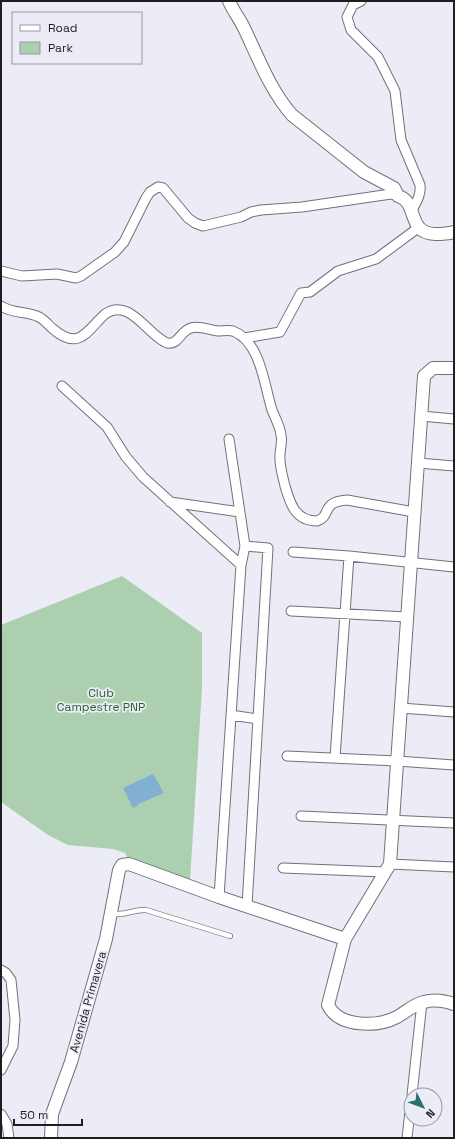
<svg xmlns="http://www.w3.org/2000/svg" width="455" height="1139" font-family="'Space Grotesk',sans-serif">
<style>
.green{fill:#accfaf}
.water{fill:#82b0d3}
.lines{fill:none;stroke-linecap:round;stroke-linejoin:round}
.service-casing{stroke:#717279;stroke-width:6}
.minor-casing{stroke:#717279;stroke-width:11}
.tertiary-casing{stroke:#717279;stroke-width:14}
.service{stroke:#fff;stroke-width:4.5}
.minor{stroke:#fff;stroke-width:9}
.tertiary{stroke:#fff;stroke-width:12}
.labels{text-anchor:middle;stroke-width:3.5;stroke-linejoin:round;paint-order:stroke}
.park-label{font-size:12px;fill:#286432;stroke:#ebecf5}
.street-label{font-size:12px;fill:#1d1e21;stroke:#ebecf5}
</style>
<rect width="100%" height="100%" fill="#ebecf5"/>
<path class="green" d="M 122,576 L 202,633 L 202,688 L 190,881 L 130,862 L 125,853 L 113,849 L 68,845 L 48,835 L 1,802 L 1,625 Z"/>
<path class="water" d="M 153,774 L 164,793 L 138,804 L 137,806 L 133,808 L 123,788 Z"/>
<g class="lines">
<defs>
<path id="service" d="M 111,913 C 125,917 132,909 146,910 L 230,936"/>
<path id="minor" d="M 361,1 L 353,5 L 347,17 L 351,30 L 378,57 L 395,91 L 401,140 L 420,185 C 421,195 417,201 412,210
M 1,271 L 22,276 L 57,274 L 76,278 L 81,276 L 115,252 L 124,242 L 146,198 L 150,192 L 158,187 L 163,188 L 188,218 L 195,223 L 203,226 L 241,217 L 251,212 L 261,210 L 302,207 L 391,194 L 398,196
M 1,306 C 13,314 27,311 39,317 C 45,320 48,325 53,329 C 79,351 86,332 105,314 C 130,297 147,335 167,343 C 179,345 180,331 191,328 C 199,325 209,330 218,331 C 222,331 228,330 233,331 C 261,342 264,385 272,410 C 275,418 280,426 281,435 C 283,443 279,451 280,459 C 280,468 283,477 285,486 C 290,503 295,521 317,521 C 332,516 320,502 347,500 L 414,512
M 244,338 L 280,332 L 301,293 L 310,292 L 338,271 L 376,259 L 418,228
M 62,386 L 107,427 L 126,457 L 143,477 L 241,565 L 219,897
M 421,416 L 454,419
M 229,439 L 245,546 L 241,565
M 418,463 L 454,466
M 170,502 L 240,512
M 245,546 L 268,548 L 247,906
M 293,552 L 349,556 L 454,567
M 291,611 L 407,617
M 401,708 L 454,712
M 231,715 L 258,719
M 287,756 L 397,761 L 454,765
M 335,758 L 349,556
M 301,816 L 454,823
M 390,864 L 454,867
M 283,868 L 385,872
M 1,970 L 6,973 L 11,980 L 15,1020 L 13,1046 L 1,1070
M 412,1095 L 422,1002
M 1,1114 L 7,1124 L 9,1138
M 407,1138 L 411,1102"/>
<path id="tertiary" d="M 229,1 C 233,11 240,19 244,28 C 258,57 270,90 292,115 L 364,172 L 394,188 L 398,196 C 419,202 406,233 435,234 C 442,234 447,234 454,232
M 454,368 L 433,368 L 424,376 L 390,864 L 345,939 L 328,1005 C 339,1028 378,1027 397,1017 C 406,1012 414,1004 424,1002 C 434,999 445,1001 454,1004
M 51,1138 L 52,1114 L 71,1062 L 106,939 L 119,870 L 122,865 L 129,864 L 219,897 L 345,939"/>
</defs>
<use href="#service" class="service-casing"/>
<use href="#minor" class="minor-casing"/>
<use href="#tertiary" class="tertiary-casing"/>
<use href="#service" class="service"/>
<use href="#minor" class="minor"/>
<use href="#tertiary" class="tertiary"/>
</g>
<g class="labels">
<g class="park-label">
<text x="101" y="697">Club<tspan x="101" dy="14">Campestre PNP</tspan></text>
</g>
<g class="street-label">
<text transform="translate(88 1002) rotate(-74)" y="4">Avenida Primavera</text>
</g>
</g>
<rect width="455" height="1139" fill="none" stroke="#1d1e21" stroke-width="4"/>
<rect x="12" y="12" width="130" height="52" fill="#ebecf5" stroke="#999aa0"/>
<rect x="20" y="25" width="20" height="6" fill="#ffffff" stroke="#999aa0"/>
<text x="48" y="32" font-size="12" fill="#1d1e21">Road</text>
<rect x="20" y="42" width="20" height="12" fill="#accfaf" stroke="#999aa0"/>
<text x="48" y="52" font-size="12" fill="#1d1e21">Park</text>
<g transform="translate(423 1107) rotate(132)"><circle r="19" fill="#ebecf5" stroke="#999aa0"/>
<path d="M0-3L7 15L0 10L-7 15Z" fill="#277270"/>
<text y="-6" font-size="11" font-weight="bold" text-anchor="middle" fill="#1d1e21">N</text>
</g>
<path d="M14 1119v6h68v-6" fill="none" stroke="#1d1e21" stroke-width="2"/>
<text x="20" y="1119" font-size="12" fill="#1d1e21" stroke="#ebecf5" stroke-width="3" paint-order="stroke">50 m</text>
</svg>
